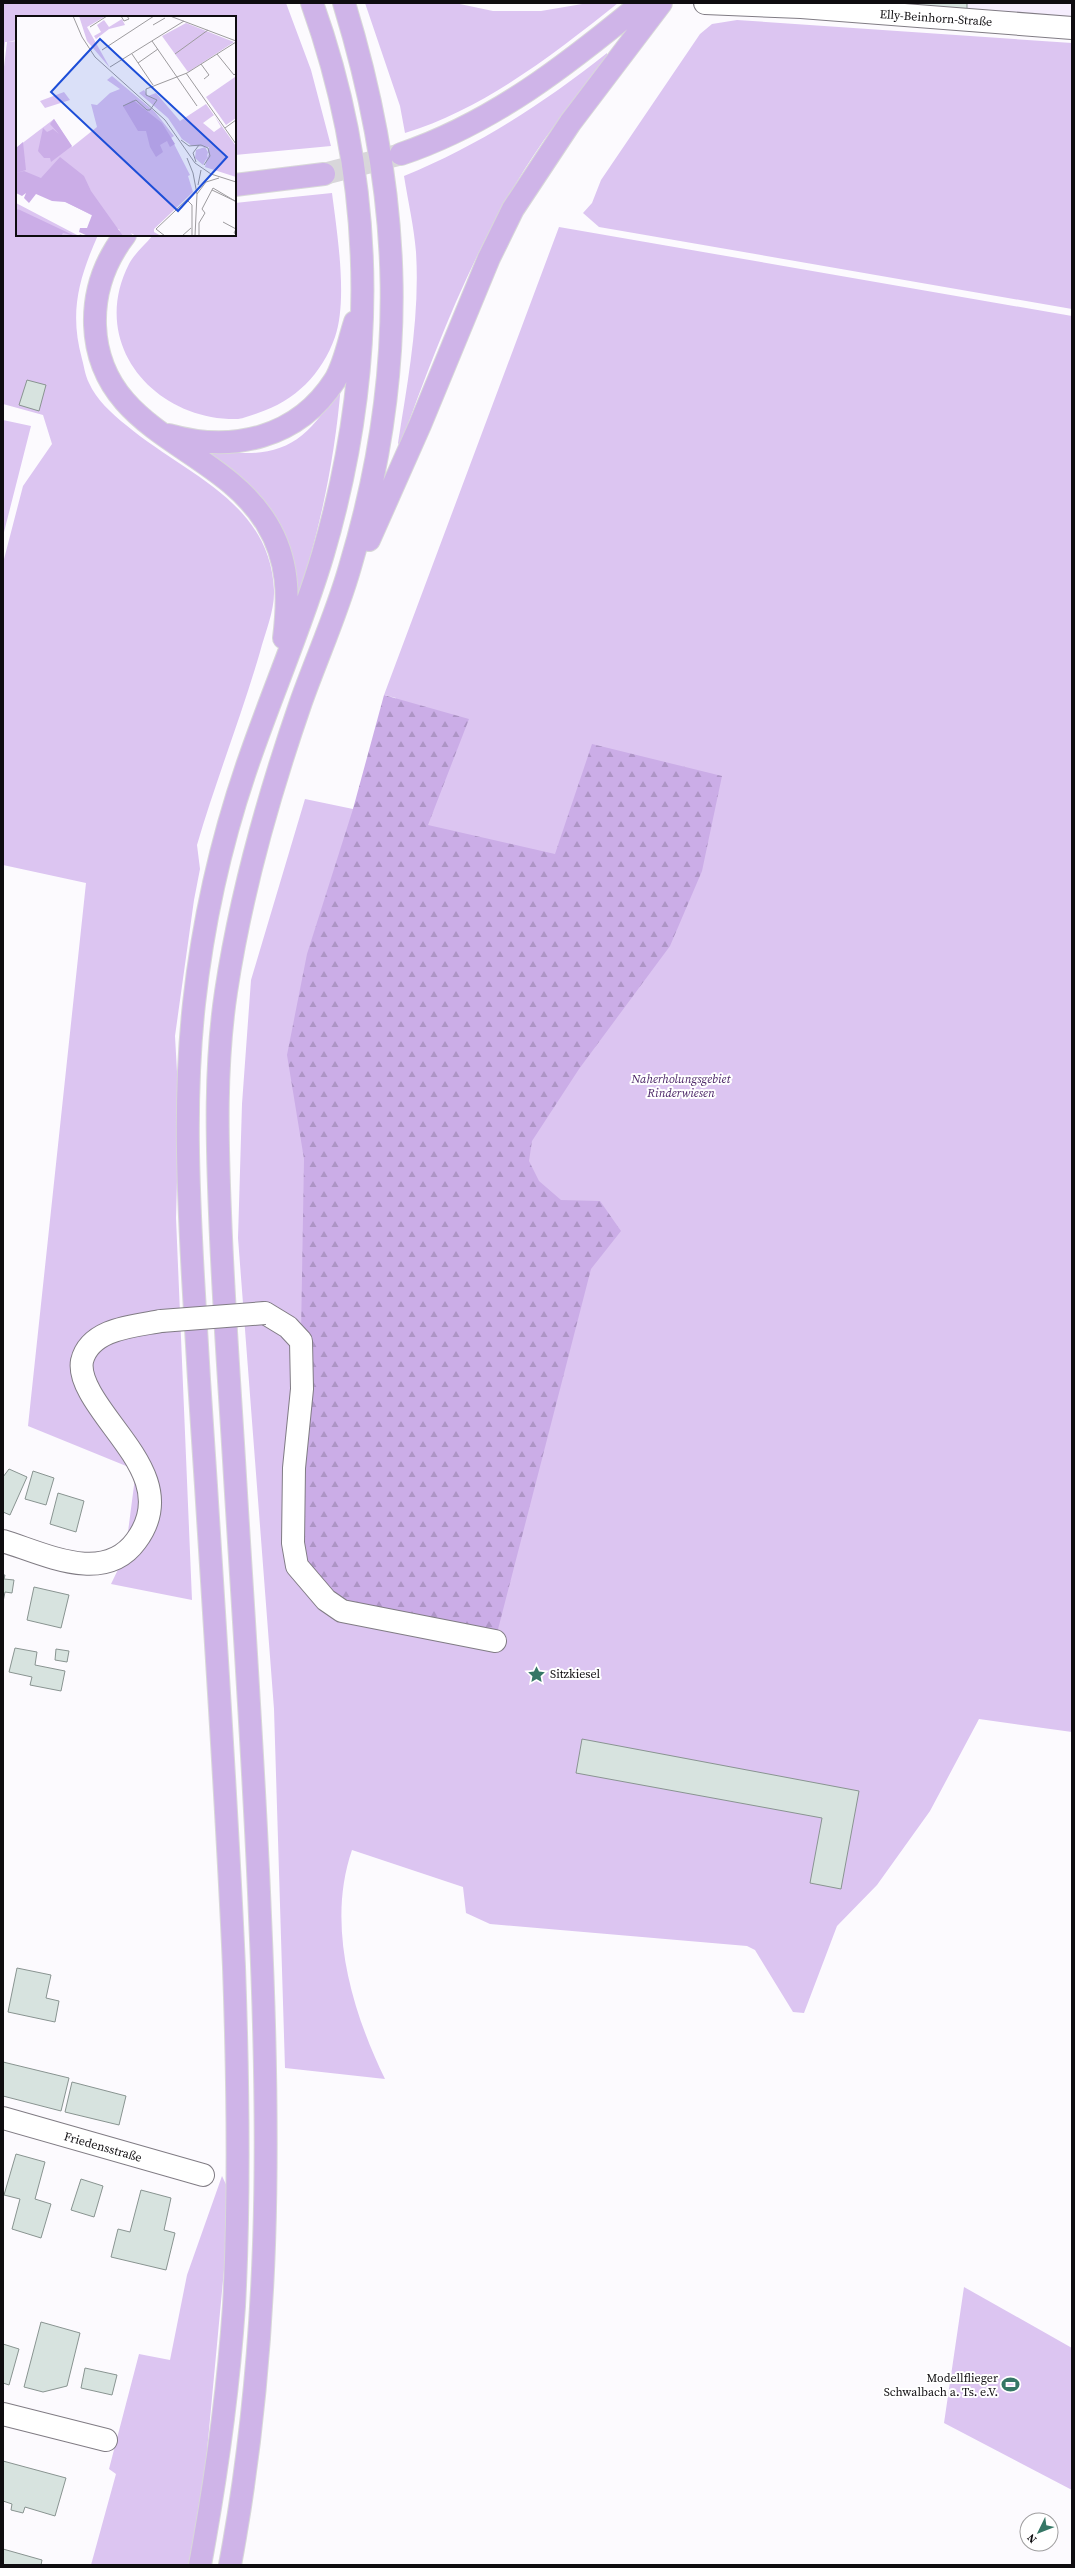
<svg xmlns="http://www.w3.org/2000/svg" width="1075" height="2568" font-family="'Source Serif 4',serif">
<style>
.built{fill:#f5edfd}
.green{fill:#dcc5f1}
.forest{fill:url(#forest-firs)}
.building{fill:#d7e3df;stroke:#899491}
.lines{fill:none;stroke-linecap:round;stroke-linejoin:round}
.trunk-tunnel{stroke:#d8d6da;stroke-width:22;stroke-dasharray:22 11;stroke-linecap:butt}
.minor-casing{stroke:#807c84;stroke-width:24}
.trunk-casing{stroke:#d8d8d9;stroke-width:24}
.minor{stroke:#fff;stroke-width:22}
.trunk{stroke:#cfb4e8;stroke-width:22}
.minor-bridge-casing{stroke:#807c84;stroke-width:24;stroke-linecap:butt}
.minor-bridge{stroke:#fff;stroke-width:22}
.labels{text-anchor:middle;stroke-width:4;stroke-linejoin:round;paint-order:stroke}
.street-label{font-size:12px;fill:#0e0c0f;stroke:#fff}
.park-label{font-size:12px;font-style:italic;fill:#441d61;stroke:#fff}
.poi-label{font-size:12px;fill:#0e0c0f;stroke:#fff;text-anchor:start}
.inset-road{fill:none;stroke:#9d9b9e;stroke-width:1}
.view{fill:#1d4ed8;fill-opacity:0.15;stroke:#1d4ed8;stroke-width:2}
.inset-edge{fill:none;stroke:#0e0c0f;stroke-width:2}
</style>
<defs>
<pattern id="forest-firs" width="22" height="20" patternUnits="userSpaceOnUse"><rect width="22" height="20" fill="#cbade7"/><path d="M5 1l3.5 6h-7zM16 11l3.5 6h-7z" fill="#ad94c5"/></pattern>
</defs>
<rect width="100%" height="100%" fill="#fcfafe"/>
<path class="built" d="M 843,3 L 1072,3 L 1072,20 Z"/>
<path class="green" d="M 3,3 L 286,3 L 311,70 L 331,146 L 235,155 L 235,17 L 17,17 L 17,40 L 8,42 L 17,41 L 17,235 L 98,235 C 79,278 69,312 82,359 C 84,366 85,375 89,383 C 96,399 112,414 126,425 C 184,474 270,501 274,590 C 275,610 265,633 260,652 C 241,717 216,780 197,845 L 200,869 L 194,900 L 175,1036 L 179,1108 L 176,1218 L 192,1600 L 111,1584 L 125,1555 L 136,1470 L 28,1426 L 86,883 L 3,865 L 3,563 L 23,486 L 52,444 L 43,415 L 3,404 L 3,75 L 7,42 L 5,42 L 3,59 Z
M 365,3 L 455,3 L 493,11 L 541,11 L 588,3 L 618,3 C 554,54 484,109 405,133 L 400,106 Z
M 737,20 L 1072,43 L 1072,309 L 599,227 L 583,213 L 592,203 L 601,180 L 700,34 L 712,24 Z
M 607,53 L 607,58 C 586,85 564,112 544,140 C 480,232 437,342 400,447 L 398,443 C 408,380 420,316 416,252 C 414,227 408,201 404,176 C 478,146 544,103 607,53 Z
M 332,193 C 337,232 348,300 335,337 C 322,374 295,401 258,413 C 252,415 244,418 238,419 C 155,421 88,344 129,264 C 134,254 145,245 152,236 L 235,235 L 235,203 Z
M 559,227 L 1072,316 L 1072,1732 L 979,1719 L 930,1811 L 877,1885 L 837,1926 L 804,2013 L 793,2012 L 755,1950 L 747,1946 L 490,1924 L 466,1913 L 463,1887 L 352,1850 C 326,1925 352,2011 385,2079 L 285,2068 L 274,1709 L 238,1238 L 242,1104 L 251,980 L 305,799 L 353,809 L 396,698 L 384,695 Z
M 341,384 C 335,461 319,534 295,608 C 292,589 290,548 284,532 C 269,496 232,472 202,448 C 275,462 305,449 341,384 Z
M 3,420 L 31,426 L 3,536 Z
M 222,2176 L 231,2195 L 207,2451 L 196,2544 L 191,2565 L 91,2565 L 116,2474 L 109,2469 L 139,2354 L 170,2360 L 187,2275 Z
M 964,2287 L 1072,2348 L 1072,2490 L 944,2423 Z"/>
<path class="forest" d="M 384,695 L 469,719 L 428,825 L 555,854 L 592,744 L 722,776 L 702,871 L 670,946 L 579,1069 L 532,1141 L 529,1161 L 539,1181 L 561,1200 L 600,1201 L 621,1231 L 591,1269 L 495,1641 L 351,1614 L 297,1566 L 304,1159 L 287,1055 L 307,954 L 353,809 Z"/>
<path class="building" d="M 918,3 L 967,3 L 967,10 L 918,6 Z
M 27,380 L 46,385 L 39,411 L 19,405 Z
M 9,1469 L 27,1477 L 10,1515 L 3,1512 L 3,1477 Z
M 33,1471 L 54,1478 L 46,1505 L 25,1499 Z
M 58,1493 L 84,1501 L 76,1532 L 50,1524 Z
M 3,1575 L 5,1575 L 4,1579 L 14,1580 L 12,1593 L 5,1592 L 3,1602 Z
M 34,1587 L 69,1595 L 61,1628 L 27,1620 Z
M 15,1648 L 37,1652 L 35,1665 L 65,1671 L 61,1691 L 30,1685 L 32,1677 L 9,1672 Z
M 56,1649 L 69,1651 L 67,1662 L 55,1660 Z
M 582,1739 L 859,1791 L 841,1889 L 810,1883 L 822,1818 L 576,1773 Z
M 17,1968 L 51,1975 L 46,1998 L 59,2001 L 55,2022 L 8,2012 Z
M 3,2062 L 69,2078 L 61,2111 L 3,2096 Z
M 72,2082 L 126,2096 L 119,2125 L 65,2112 Z
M 16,2154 L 45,2162 L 35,2199 L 51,2204 L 41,2238 L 12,2229 L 20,2199 L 4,2195 Z
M 81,2179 L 103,2186 L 94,2217 L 71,2210 Z
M 141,2190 L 171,2198 L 164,2230 L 175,2233 L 166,2270 L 111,2257 L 118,2229 L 130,2232 Z
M 41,2322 L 80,2333 L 67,2386 L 43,2392 L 24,2387 Z
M 3,2344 L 19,2349 L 9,2385 L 3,2383 Z
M 85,2368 L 117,2375 L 112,2395 L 81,2388 Z
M 3,2461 L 66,2478 L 55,2516 L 25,2507 L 23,2513 L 11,2510 L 12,2504 L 3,2501 Z
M 3,2549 L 42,2560 L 41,2565 L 3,2565 Z"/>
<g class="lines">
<path class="trunk-tunnel" d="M 324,174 L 398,155"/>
<defs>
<path id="minor" d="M 705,3 L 801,7 L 1072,28
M 265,1313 L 288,1327 L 301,1341 L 302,1389 L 294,1468 L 293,1543 L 297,1566 L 326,1600 L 342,1611 L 495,1641
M 3,1541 C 45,1554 104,1585 136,1541 C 178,1485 115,1438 90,1392 C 85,1383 80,1372 82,1361 C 90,1328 135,1326 161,1321
M 3,2118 L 203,2175
M 3,2414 L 106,2440"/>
<path id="trunk" d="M 401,154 C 493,123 568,64 642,3
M 235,185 L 324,174
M 125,235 C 105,261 94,292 95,325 C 99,435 219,444 267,524 C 289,560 289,598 284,638
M 169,435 C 233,453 298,438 335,380 C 345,363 349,340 355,322
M 369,540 L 420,425 L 489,258 L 513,209 L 570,123 L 661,3
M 200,2565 C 216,2479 228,2394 234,2306 C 240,2194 238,2080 234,1967 C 227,1807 216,1646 206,1486 C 201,1416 197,1347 193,1277 C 188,1186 184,1096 194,1004 C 203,922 221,841 248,763 C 272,693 302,625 323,554 C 377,370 377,184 312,3
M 230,2565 C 271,2347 270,2136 260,1916 C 254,1764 243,1612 234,1460 C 229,1378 223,1295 220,1213 C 217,1139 215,1065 226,992 C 241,892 268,797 301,702 C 317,657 337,613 350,567 C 409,371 404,198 344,3"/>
</defs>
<use href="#minor" class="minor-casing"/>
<use href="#trunk" class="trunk-casing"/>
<use href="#minor" class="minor"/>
<use href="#trunk" class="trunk"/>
<defs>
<path id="minor-bridge" d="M 161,1321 L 265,1313"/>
</defs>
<use href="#minor-bridge" class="minor-bridge-casing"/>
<use href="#minor-bridge" class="minor-bridge"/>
</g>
<defs>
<symbol id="sight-bare" viewBox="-9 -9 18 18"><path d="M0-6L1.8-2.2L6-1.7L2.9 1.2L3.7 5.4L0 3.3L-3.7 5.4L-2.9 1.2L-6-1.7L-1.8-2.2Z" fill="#367766" stroke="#fff" stroke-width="2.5" paint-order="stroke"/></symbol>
<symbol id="stadium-bare" viewBox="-9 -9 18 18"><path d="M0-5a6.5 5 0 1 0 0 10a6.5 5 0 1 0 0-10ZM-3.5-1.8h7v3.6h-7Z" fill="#367766" stroke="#fff" stroke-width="2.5" paint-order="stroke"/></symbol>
</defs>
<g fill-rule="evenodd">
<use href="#sight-bare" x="524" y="1662" width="25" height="25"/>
<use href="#stadium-bare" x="998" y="2372" width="25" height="25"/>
</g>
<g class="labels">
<g class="street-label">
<text transform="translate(936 18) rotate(4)" y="4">Elly-Beinhorn-Straße</text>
<text transform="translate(103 2147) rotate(16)" y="4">Friedensstraße</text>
</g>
<g class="park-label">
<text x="681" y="1083">Naherholungsgebiet<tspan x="681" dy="14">Rinderwiesen</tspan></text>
</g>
<g class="poi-label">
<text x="550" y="1678">Sitzkiesel</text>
<text x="998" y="2382" text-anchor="end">Modellflieger<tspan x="998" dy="14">Schwalbach a. Ts. e.V.</tspan></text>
</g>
</g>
<g transform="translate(16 16)">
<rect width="220" height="220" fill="#fcfafe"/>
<path d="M 63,0 L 90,0 L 71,11 L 94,52 L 71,25 ZM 106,3 L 109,9 L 93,13 L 80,23 L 78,20 L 85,16 L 81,9 L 88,4 L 93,11 ZM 170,7 L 218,26 L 172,56 L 146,20 ZM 96,60 L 139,96 L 158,120 L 155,122 L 174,159 L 172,160 L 177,176 L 138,213 L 138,216 L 145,220 L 120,220 L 115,217 L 117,220 L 96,220 L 104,214 L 0,160 L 0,132 L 38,103 L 56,131 L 81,111 L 75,88 L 81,89 L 94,77 L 104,73 L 91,64 ZM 219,61 L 220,102 L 210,109 L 190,81 ZM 128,74 L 132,80 L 140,77 L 164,105 L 190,88 L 220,130 L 220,161 L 189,151 L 193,131 L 176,130 L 166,123 L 152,102 L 123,77 ZM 198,99 L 205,111 L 198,116 L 187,107 ZM 48,76 L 54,84 L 29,92 L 24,85 ZM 189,131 L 193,138 L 187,149 L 179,142 L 180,134 ZM 0,187 L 63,220 L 64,218 L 68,220 L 0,220 Z" fill="#dcc5f1" fill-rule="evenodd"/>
<path d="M 117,84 L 146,107 L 159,128 L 154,131 L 151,125 L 144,129 L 147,136 L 140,141 L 134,131 L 130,115 L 122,115 L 107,90 ZM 38,103 L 56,130 L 35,146 L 34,142 L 28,142 L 22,135 L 27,112 L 31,116 L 37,113 L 43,118 L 34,108 ZM 7,126 L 10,154 L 0,157 L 0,132 ZM 44,141 L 68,160 L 75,175 L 107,220 L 72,220 L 63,216 L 64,212 L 71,212 L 76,199 L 49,186 L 36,185 L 20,178 L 13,187 L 8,182 L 10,177 L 6,180 L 0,177 L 0,157 L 8,155 L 25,162 ZM 0,193 L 4,194 L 59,220 L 47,217 L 45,220 L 0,220 Z" fill="#cbade7"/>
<path class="inset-road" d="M 57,0 L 66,21 L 79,41 L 149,104 L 179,147 L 195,158 L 220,166M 105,0 L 108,5 L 113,3 L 111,0M 154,0 L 220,25M 137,9 L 149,2M 74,11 L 91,0M 136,25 L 181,90M 86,34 L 138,0M 116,38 L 137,69M 159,38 L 192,14M 201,38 L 218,59 L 220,57M 122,47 L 142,33M 185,48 L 193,59 L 188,63M 94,51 L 168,5M 170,57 L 220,128M 107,90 L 120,84 L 131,94 L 134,94 L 141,84 L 130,79 L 130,73 L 171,57 L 220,26M 209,112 L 220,104M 165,124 L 173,130 L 185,129 L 192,132 L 194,140 L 188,149M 171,142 L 177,157 L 181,178M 180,146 L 177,137 L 183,129M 182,169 L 185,154M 196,174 L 219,185M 181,178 L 190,166 L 203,162M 171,184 L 176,189 L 176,220M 207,206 L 220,213 L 218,217 L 220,218M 149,220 L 140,213 L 179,176M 166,220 L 175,212M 179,220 L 181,178M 183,220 L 183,207 L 189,197 L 186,193 L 197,172 L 219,185"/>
<path class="view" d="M 84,23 L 211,141 L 162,195 L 35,76 Z"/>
<rect width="220" height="220" class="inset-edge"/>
</g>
<rect width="1075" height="2568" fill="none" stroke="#0e0c0f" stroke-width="8"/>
<g transform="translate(1039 2532) rotate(227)"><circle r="19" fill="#ffffff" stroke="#9f9e9f"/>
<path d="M0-3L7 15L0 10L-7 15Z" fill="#367766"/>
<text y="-6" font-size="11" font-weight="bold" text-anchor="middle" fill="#0e0c0f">N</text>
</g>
</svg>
